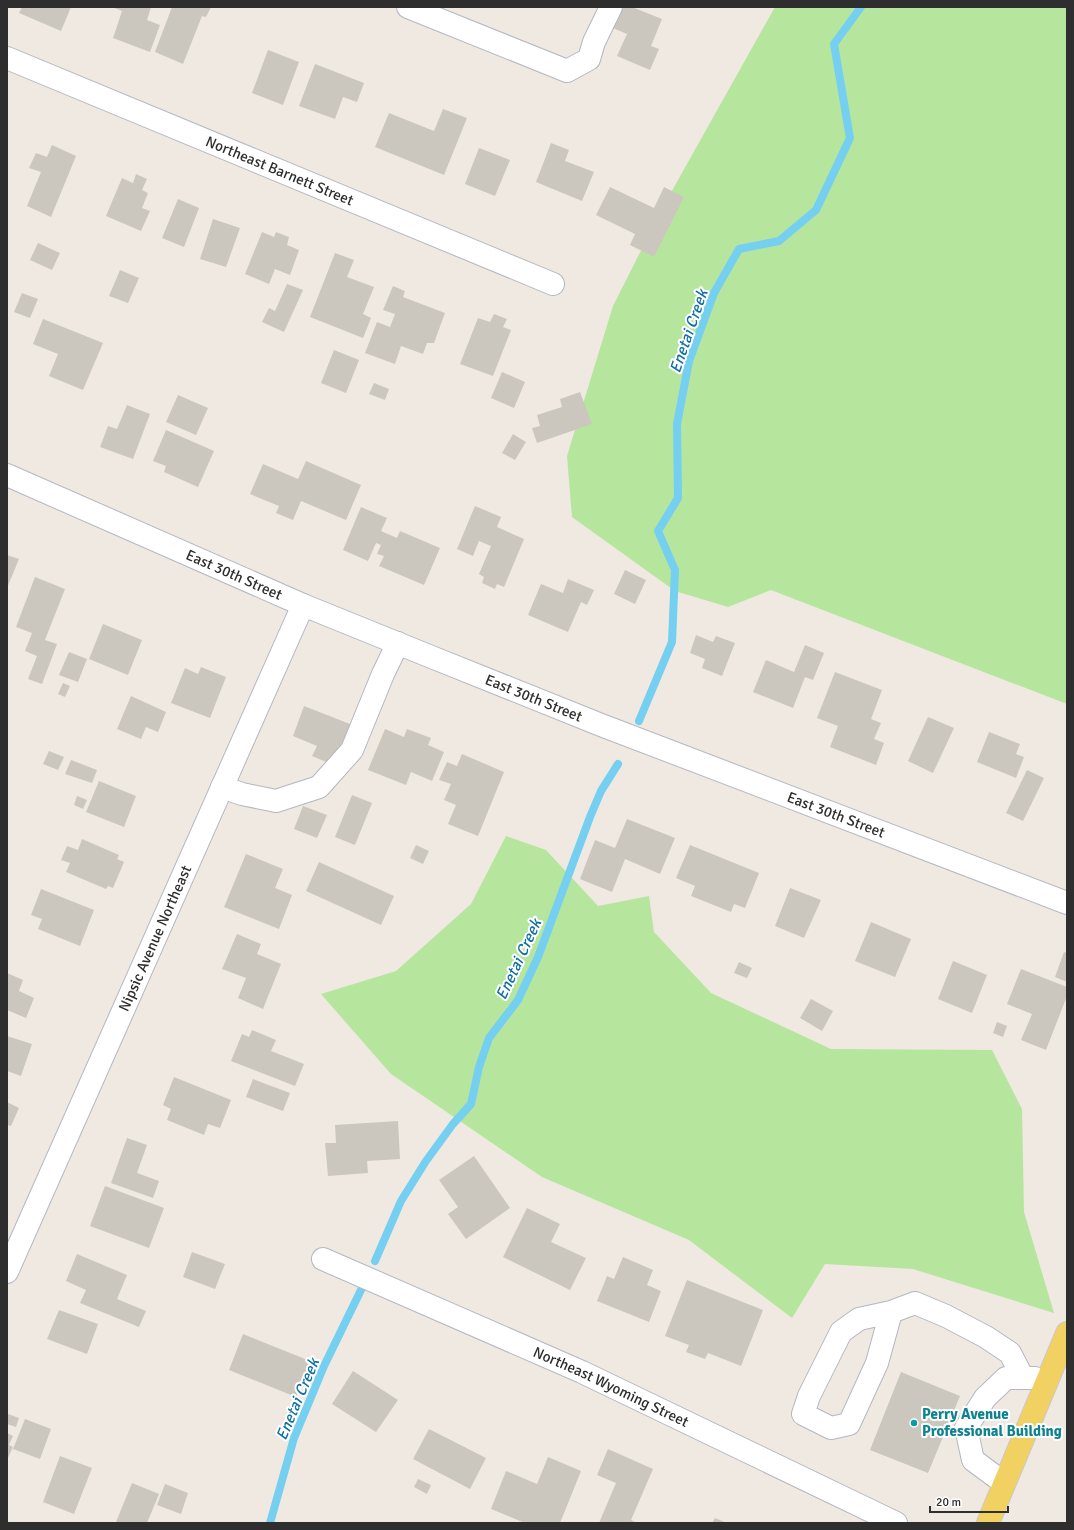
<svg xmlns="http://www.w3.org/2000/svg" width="1074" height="1530" font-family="Signika,sans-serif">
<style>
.green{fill:#b6e59e}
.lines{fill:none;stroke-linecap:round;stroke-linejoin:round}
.stream{stroke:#75cff0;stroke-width:8}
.building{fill:#cbc7bf}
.minor-casing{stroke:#b4b7c1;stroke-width:24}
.major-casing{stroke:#c9c9c9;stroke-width:24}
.minor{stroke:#fff;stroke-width:22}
.major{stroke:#f2d163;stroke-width:22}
.culture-dot{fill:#0f9aa8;stroke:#fff;stroke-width:1.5}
.labels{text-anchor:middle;stroke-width:4;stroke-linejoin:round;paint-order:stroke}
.street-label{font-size:15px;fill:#2e2e2e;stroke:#fff}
.culture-label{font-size:15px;font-weight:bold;fill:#0d838f;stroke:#fff;text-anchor:start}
.water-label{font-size:16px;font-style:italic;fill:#0d6fa3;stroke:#fff}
</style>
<rect width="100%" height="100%" fill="#efe9e1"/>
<path class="green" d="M 775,7 L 1067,7 L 1067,704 L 771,590 L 728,607 L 675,591 L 572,517 L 567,456 L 613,306 L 664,205 Z
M 506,836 L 546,850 L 598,906 L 649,896 L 654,932 L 711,993 L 831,1049 L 992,1050 L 1022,1109 L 1024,1212 L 1054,1313 L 913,1269 L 825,1264 L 792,1318 L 689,1240 L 542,1177 L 391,1074 L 321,994 L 396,971 L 471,904 Z"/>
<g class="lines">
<path class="stream" d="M 639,721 L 672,642 L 675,570 L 658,531 L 678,498 L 677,424 L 689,361 L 714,293 L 739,249 L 779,241 L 816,210 L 850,138 L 834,44 L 861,7
M 375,1261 L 401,1201 L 426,1161 L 453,1124 L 471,1104 L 479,1067 L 489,1038 L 518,1000 L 538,957 L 590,817 L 601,791 L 618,764
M 270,1523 L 294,1438 L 324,1366 L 361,1290"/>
</g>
<path class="building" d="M 22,7 L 71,7 L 61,31 L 19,13 Z
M 112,7 L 151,7 L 147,20 L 160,25 L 150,52 L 113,38 L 122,11 Z
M 172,7 L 211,7 L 206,17 L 202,16 L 183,64 L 155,52 Z
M 616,7 L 632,7 L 662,19 L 651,46 L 659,49 L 650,70 L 617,56 L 627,34 L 608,26 Z
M 268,50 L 299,62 L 283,105 L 252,93 Z
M 315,64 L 364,83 L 357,102 L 343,97 L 335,119 L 299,106 Z
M 443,109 L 467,118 L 444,175 L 375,147 L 389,113 L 434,131 Z
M 551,143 L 569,150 L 565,161 L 594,172 L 582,201 L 536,182 Z
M 52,145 L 76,156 L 51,217 L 27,206 L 41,172 L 29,168 L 36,153 L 47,157 Z
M 479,148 L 510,160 L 495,196 L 465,184 Z
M 136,174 L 147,179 L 142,190 L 148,193 L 142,208 L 150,211 L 141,231 L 106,216 L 122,178 L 133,183 Z
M 610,187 L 654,208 L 664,187 L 684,197 L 654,257 L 630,245 L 635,234 L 596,215 Z
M 178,199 L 199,208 L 184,247 L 162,238 Z
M 213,219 L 240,228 L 226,267 L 200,259 Z
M 262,232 L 274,237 L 276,232 L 289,237 L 287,245 L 299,250 L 290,275 L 275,269 L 269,284 L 245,274 Z
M 38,243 L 60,253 L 52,270 L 30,260 Z
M 335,253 L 354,260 L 347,277 L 374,287 L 363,314 L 371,318 L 363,338 L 310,317 Z
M 120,270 L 139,278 L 128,303 L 109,296 Z
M 287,284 L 303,290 L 284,332 L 262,322 L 269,308 L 275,311 Z
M 393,286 L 405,291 L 403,297 L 445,313 L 434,343 L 427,343 L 423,354 L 401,346 L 395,364 L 365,353 L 377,322 L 390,327 L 395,314 L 383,310 Z
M 22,293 L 38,299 L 30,318 L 14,312 Z
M 494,314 L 507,319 L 503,327 L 511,330 L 493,376 L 460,364 L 478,318 L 490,322 Z
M 43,319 L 103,343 L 83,390 L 49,376 L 58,354 L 33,344 Z
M 334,350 L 359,360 L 346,393 L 321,383 Z
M 502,372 L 525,382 L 514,408 L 491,398 Z
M 374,383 L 389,389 L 385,400 L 369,394 Z
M 580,392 L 592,424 L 537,443 L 532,428 L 540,426 L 537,415 L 562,407 L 560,399 Z
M 178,395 L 208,408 L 196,435 L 166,422 Z
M 127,405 L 150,414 L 133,459 L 100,447 L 108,426 L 117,429 Z
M 166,430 L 214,451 L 198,487 L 164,472 L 166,466 L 153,461 Z
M 513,434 L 526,442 L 515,460 L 502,453 Z
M 306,461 L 361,485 L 346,520 L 301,501 L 293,520 L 276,513 L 279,506 L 250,494 L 263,464 L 298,479 Z
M 475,506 L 501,517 L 497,527 L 524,539 L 504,587 L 497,584 L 495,589 L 482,583 L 484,577 L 479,574 L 491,546 L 479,541 L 473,556 L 457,549 Z
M 361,507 L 387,518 L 381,531 L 397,538 L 400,531 L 440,548 L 424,585 L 379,566 L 384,556 L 377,554 L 381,545 L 376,543 L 368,561 L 343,550 Z
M 7,555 L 19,559 L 7,588 Z
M 625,570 L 646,580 L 635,604 L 614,594 Z
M 35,577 L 65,589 L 45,640 L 57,644 L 42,684 L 28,679 L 37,656 L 25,651 L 32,633 L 16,627 Z
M 568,579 L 594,590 L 587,605 L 581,602 L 568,632 L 528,615 L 541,584 L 563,593 Z
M 103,624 L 142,640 L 128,675 L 89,659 Z
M 696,635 L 713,642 L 716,636 L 735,643 L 722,676 L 702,668 L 705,659 L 690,653 Z
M 805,645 L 824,653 L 813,680 L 805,677 L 793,708 L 753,692 L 766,660 L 794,672 Z
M 69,652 L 87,659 L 78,682 L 59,675 Z
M 201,667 L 226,677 L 210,718 L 171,703 L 185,668 L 198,674 Z
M 835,672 L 882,690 L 871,719 L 881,723 L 874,739 L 884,743 L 876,765 L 830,747 L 838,726 L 817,718 Z
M 63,683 L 70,686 L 65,697 L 58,694 Z
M 131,696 L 166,712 L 158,732 L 146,727 L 141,739 L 117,729 Z
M 304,706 L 355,726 L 331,764 L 312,756 L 317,746 L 293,736 Z
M 928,717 L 954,728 L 933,773 L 908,761 Z
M 385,729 L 404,737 L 407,729 L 431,738 L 428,745 L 444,752 L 432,781 L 411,772 L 406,785 L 368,770 Z
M 989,732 L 1020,744 L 1016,754 L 1024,757 L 1016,778 L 977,762 Z
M 49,751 L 64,757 L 58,770 L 43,764 Z
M 462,754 L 504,772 L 478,836 L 448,824 L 456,805 L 444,800 L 451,784 L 439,780 L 447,762 L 457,766 Z
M 71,760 L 97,770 L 92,783 L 65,774 Z
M 1027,770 L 1044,778 L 1023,821 L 1006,813 Z
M 99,781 L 136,796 L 124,827 L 86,812 Z
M 352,795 L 372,803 L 355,845 L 335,837 Z
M 77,796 L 87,800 L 83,809 L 74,805 Z
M 303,806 L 327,815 L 317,838 L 294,829 Z
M 627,819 L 675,838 L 660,874 L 625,859 L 612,892 L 580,879 L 595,840 L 615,848 Z
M 82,839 L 119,855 L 117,859 L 124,862 L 113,888 L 108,886 L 106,889 L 66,872 L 70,863 L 61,860 L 67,846 L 78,850 Z
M 416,845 L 429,851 L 423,864 L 410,858 Z
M 690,845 L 759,873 L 745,908 L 734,904 L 731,912 L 691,896 L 695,886 L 676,878 Z
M 246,854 L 283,869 L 275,888 L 292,895 L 279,929 L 224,907 Z
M 319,862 L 394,896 L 381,925 L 306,891 Z
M 790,888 L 821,900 L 804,938 L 775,926 Z
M 41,889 L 94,910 L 80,946 L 38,929 L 42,919 L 31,915 Z
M 871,922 L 911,939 L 895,977 L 855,961 Z
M 237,934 L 261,944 L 257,954 L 281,964 L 263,1009 L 238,998 L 246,978 L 222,969 Z
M 1064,952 L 1067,953 L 1067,982 L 1055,977 Z
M 953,961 L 987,975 L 972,1013 L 938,999 Z
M 739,962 L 752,968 L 747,978 L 734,973 Z
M 1021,969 L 1067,987 L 1067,996 L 1046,1050 L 1021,1040 L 1032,1014 L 1007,1004 Z
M 7,973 L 23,980 L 19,991 L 34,998 L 26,1018 L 7,1010 Z
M 811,999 L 833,1011 L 822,1031 L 800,1018 Z
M 997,1022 L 1007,1026 L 1003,1037 L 993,1033 Z
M 252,1030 L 276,1040 L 271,1051 L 304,1064 L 295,1086 L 231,1061 L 242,1034 L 249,1037 Z
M 7,1036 L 32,1044 L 21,1076 L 7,1071 Z
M 174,1077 L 231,1100 L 220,1128 L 208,1124 L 204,1135 L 167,1120 L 171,1109 L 163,1105 Z
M 253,1079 L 290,1093 L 283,1111 L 246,1097 Z
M 7,1102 L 19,1108 L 11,1126 L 7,1125 Z
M 398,1121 L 400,1159 L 367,1161 L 368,1173 L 328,1176 L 325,1143 L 336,1143 L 335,1125 Z
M 127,1138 L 147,1145 L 137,1173 L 159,1181 L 153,1198 L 111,1183 Z
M 474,1156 L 510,1208 L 466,1239 L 448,1214 L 458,1207 L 439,1180 Z
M 105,1186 L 164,1208 L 149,1248 L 90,1226 Z
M 527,1208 L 560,1224 L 551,1242 L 586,1258 L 570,1290 L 503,1257 Z
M 192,1252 L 225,1264 L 215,1289 L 183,1277 Z
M 77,1254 L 127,1275 L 117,1299 L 146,1311 L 139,1327 L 80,1303 L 86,1290 L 66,1281 Z
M 623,1257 L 653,1270 L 647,1285 L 661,1291 L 649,1322 L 597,1301 L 607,1276 L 614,1279 Z
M 687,1280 L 763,1310 L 741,1366 L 708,1353 L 705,1359 L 686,1352 L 689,1345 L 665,1336 Z
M 59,1310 L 98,1324 L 87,1354 L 47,1339 Z
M 243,1334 L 310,1361 L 296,1397 L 229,1370 Z
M 353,1371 L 398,1400 L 376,1432 L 332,1404 Z
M 901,1372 L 960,1396 L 928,1473 L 870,1450 Z
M 8,1414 L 19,1418 L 16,1427 L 7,1424 Z
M 25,1419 L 51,1429 L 40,1459 L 13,1449 Z
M 429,1429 L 486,1458 L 470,1489 L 413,1459 Z
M 7,1433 L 13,1436 L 9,1445 L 13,1447 L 7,1460 Z
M 608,1449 L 653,1469 L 631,1520 L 637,1523 L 599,1523 L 616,1483 L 597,1475 Z
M 60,1456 L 92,1468 L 74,1514 L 43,1502 Z
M 548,1457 L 581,1471 L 560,1523 L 525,1523 L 491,1509 L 506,1471 L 537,1484 Z
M 418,1479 L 431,1485 L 427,1494 L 414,1487 Z
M 132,1483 L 159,1494 L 147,1523 L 119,1523 L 116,1522 Z
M 165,1484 L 188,1493 L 181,1514 L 157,1505 Z
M 715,1518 L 727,1523 L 712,1523 Z"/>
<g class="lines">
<defs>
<g id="minor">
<path d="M 408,7 L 567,71 L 589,59 L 594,42 L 611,7"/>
<path id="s1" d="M 7,58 L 553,284"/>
<path id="s2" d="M 7,475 L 303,605 L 429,656 L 601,725 L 1067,903"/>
<path d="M 222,787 L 242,794 L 276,801 L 319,787 L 352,750 L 383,674 L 398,643"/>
<path id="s3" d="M 323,1259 L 582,1372 L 896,1523"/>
<path id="s4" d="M 7,1272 L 303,605"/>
<path d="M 891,1312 L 877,1363 L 849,1424 L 831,1428 L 803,1414 L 809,1396 L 841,1332 L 859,1319 L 891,1312 L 915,1303 L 946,1316 L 986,1337 L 1010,1353 L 1023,1378"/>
<path d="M 1004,1483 L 973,1460 L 966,1428 L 985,1398 L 1006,1378 L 1035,1378"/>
</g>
<path id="major" d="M 988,1523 L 1067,1333"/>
</defs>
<use href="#minor" class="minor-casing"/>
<use href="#major" class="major-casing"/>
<use href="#minor" class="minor"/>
<use href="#major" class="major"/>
</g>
<circle class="culture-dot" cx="914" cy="1423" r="4"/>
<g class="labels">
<g class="street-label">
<text dy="5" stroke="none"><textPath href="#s1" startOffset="295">Northeast Barnett Street</textPath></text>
<text dy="5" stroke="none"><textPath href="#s2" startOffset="248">East 30th Street</textPath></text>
<text dy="5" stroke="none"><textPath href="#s2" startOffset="572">East 30th Street</textPath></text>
<text dy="5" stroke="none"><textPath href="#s2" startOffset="896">East 30th Street</textPath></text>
<text dy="5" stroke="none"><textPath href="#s4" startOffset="365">Nipsic Avenue Northeast</textPath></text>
<text dy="5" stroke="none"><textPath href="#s3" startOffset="315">Northeast Wyoming Street</textPath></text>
</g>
<g class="culture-label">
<text x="922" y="1419">Perry Avenue<tspan x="922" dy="17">Professional Building</tspan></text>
</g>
<g class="water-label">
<text transform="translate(688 331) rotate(-71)" y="6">Enetai Creek</text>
<text transform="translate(518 959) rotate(-65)" y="6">Enetai Creek</text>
<text transform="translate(297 1399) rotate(-67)" y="6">Enetai Creek</text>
</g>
</g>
<rect width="1074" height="1530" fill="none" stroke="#2e2e2e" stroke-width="16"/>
<path d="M930 1506v6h78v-6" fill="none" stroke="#2e2e2e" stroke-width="2"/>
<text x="936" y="1506" font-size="12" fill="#2e2e2e" stroke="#ffffff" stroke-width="3" paint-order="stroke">20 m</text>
</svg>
